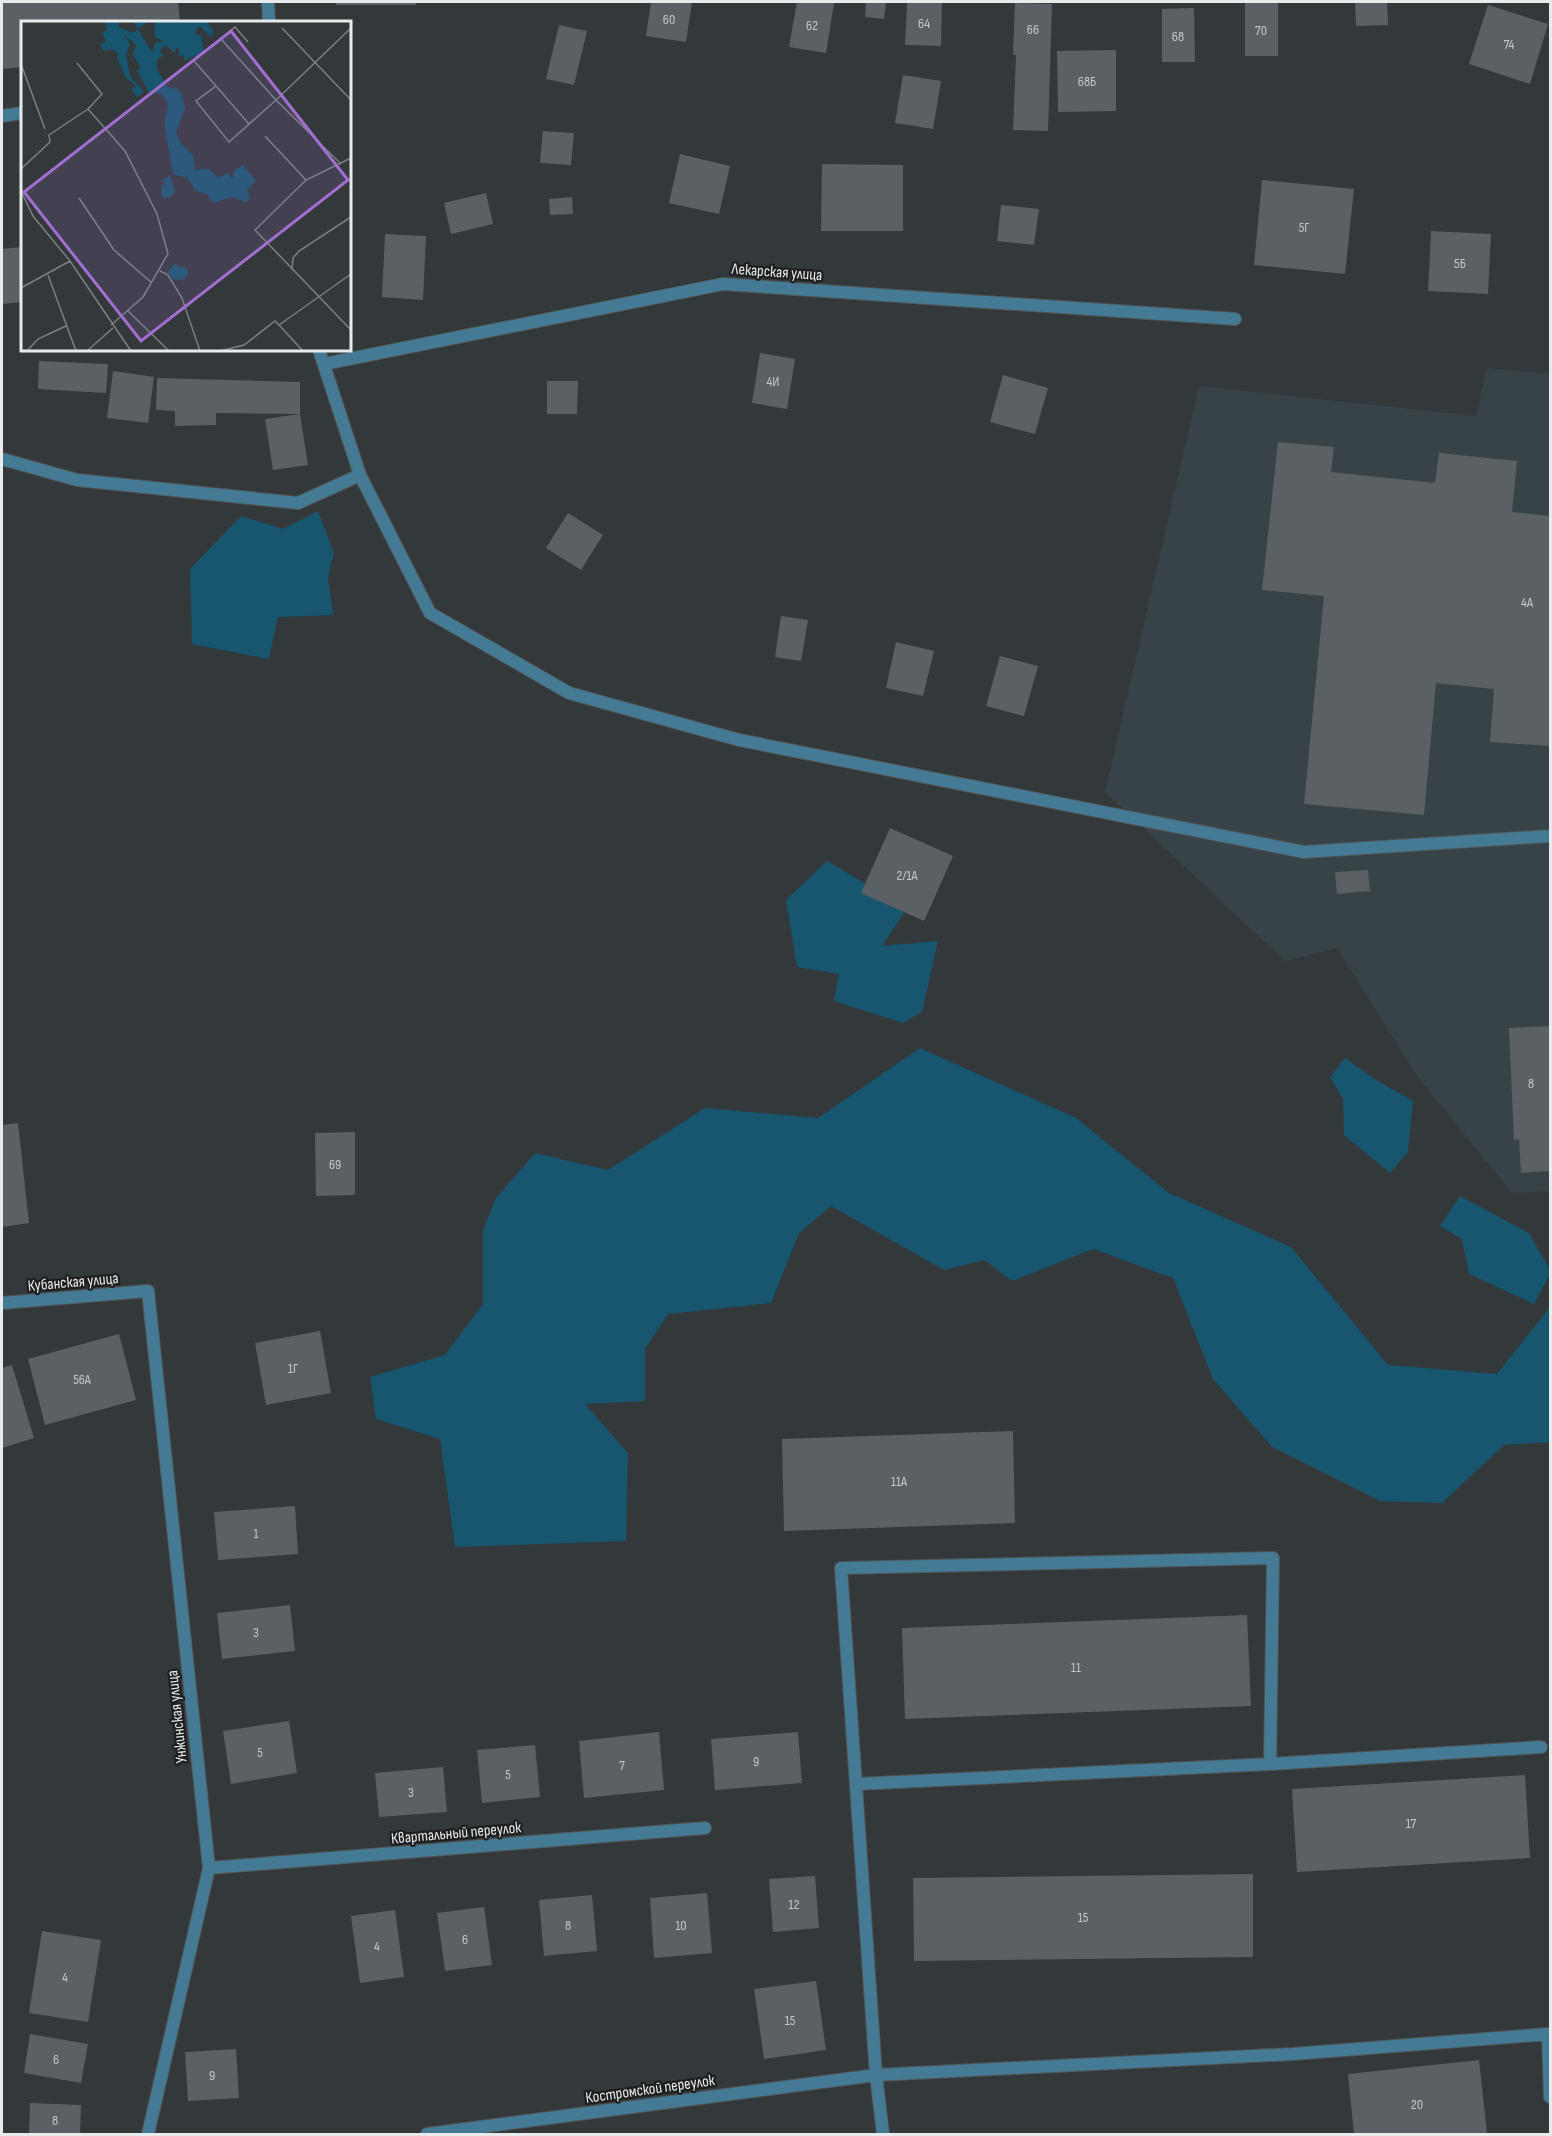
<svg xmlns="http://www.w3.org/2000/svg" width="1552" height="2136" font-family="'Sofia Sans Condensed',sans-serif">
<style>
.built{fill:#384348}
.green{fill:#18556e}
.building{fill:#5a6063}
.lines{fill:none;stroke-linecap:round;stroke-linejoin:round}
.service-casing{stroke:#505557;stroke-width:14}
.minor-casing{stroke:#505557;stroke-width:14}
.service{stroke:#447a93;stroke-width:12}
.minor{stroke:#447a93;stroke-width:12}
.labels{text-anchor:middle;stroke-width:4.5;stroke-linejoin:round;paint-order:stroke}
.number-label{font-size:14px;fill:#c4c8ca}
.street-label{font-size:16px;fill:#e7ebec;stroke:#1d1f20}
.inset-road{fill:none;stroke:#7b8082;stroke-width:1.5}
.view{fill:#a16fcf;fill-opacity:0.15;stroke:#a16fcf;stroke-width:3}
.inset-edge{fill:none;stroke:#e7ebec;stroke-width:3}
</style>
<rect width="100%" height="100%" fill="#33383b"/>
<path class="built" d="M 1487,368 L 1550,374 L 1550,1191 L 1512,1193 L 1417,1076 L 1337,948 L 1285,961 L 1105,792 L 1199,386 L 1476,416 Z"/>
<path class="green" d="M 318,511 L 334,553 L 328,577 L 333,615 L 278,617 L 269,659 L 192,644 L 190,569 L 241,516 L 283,529 Z
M 827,861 L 907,908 L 882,946 L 938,941 L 922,1012 L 903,1023 L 834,1001 L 839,974 L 797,967 L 786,900 Z
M 920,1048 L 1076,1118 L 1169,1193 L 1291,1247 L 1388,1365 L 1497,1374 L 1550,1307 L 1550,1442 L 1504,1445 L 1442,1503 L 1380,1501 L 1272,1447 L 1213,1379 L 1173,1278 L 1093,1249 L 1012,1281 L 984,1260 L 944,1270 L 831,1206 L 799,1233 L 771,1303 L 668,1314 L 645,1349 L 645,1401 L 585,1404 L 628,1453 L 626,1541 L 455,1547 L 440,1439 L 376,1419 L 370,1377 L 445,1355 L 483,1304 L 483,1230 L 496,1198 L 535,1153 L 608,1170 L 705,1108 L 818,1118 Z
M 1345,1058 L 1376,1080 L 1413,1101 L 1408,1152 L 1390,1173 L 1344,1135 L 1343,1099 L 1330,1077 Z
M 1460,1196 L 1529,1233 L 1550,1270 L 1550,1274 L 1534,1304 L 1469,1274 L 1462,1239 L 1440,1226 Z"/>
<path class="building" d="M 2,2 L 178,2 L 180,22 L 22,22 L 22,67 L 2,69 Z
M 336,2 L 416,2 L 416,5 L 336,5 Z
M 651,2 L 692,2 L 686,42 L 646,36 Z
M 797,2 L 834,3 L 826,53 L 789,47 Z
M 866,2 L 886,2 L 884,19 L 865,17 Z
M 907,2 L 942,2 L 941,46 L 905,45 Z
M 1355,2 L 1387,2 L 1388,25 L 1356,26 Z
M 1015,3 L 1052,4 L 1048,131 L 1013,130 L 1016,55 L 1013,55 Z
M 1245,3 L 1278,3 L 1278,56 L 1245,56 Z
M 1488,5 L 1548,24 L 1530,84 L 1469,64 Z
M 1194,8 L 1195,62 L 1162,62 L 1162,9 Z
M 559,25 L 587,31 L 574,85 L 546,79 Z
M 1116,50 L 1116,111 L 1058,112 L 1057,51 Z
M 903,75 L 941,81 L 933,129 L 895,123 Z
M 543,131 L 574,133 L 571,165 L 540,163 Z
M 680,154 L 730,166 L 719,214 L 669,203 Z
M 822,164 L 903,165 L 903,231 L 821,231 Z
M 1262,180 L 1354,189 L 1345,274 L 1254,265 Z
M 486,193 L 493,224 L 451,234 L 444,203 Z
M 572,197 L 573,214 L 550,215 L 549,199 Z
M 1001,205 L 1039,209 L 1034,245 L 997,241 Z
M 1431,231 L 1491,234 L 1488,294 L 1428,291 Z
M 385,234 L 426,236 L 423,300 L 382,297 Z
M 22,247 L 22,302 L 2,304 L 2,249 Z
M 760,353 L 795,359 L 787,409 L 752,403 Z
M 39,361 L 108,364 L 106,393 L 38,389 Z
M 113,371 L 154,377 L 148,423 L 107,418 Z
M 1003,375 L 1048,388 L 1035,434 L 990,422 Z
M 157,378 L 300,382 L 300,414 L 216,413 L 216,425 L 175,426 L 175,411 L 156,410 Z
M 547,381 L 578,381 L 577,414 L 547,414 Z
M 300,414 L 308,465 L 273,470 L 265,419 Z
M 1278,442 L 1334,447 L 1331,472 L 1435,483 L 1439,453 L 1517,461 L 1512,512 L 1550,516 L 1550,746 L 1490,742 L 1494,689 L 1436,683 L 1424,815 L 1304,804 L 1324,596 L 1262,590 Z
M 568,513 L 603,535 L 581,570 L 546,548 Z
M 781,616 L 808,620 L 801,661 L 775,657 Z
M 896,642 L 934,651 L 923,696 L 886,688 Z
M 1000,656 L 1038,666 L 1024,716 L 986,706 Z
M 890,828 L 953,856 L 924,921 L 861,893 Z
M 1368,870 L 1370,891 L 1337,894 L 1335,872 Z
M 1550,1026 L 1550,1171 L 1521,1173 L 1519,1139 L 1514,1140 L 1509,1028 Z
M 18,1123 L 29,1223 L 2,1227 L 2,1125 Z
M 355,1132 L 355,1195 L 316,1196 L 315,1133 Z
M 320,1331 L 331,1393 L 266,1405 L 255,1343 Z
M 119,1334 L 136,1400 L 45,1425 L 28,1359 Z
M 12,1365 L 34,1438 L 2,1448 L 2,1368 Z
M 1013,1431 L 1015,1523 L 784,1531 L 782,1439 Z
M 295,1506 L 298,1554 L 218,1560 L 214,1512 Z
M 290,1605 L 295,1651 L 222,1659 L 217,1613 Z
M 1247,1615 L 1251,1706 L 905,1719 L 902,1628 Z
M 289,1721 L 297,1773 L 231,1784 L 223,1731 Z
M 659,1732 L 664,1790 L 584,1798 L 579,1741 Z
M 798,1732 L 802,1783 L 715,1790 L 711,1739 Z
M 535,1745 L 540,1797 L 482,1803 L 477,1750 Z
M 443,1767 L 447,1812 L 379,1817 L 375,1773 Z
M 1525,1775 L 1530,1858 L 1297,1872 L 1292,1789 Z
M 1253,1874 L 1253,1957 L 914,1961 L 913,1878 Z
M 815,1876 L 819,1928 L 773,1932 L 769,1879 Z
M 707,1893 L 712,1953 L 654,1958 L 650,1898 Z
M 592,1895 L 597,1951 L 544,1956 L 539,1900 Z
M 484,1907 L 492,1965 L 445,1971 L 437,1913 Z
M 395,1910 L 404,1977 L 360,1983 L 351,1916 Z
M 42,1931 L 101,1940 L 88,2022 L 29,2013 Z
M 816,1981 L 826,2050 L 764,2059 L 754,1989 Z
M 30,2034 L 88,2044 L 81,2083 L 24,2073 Z
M 236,2049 L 239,2098 L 188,2101 L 185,2052 Z
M 1479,2060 L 1487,2133 L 1354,2134 L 1348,2074 Z
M 30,2103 L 81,2105 L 80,2134 L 29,2134 Z"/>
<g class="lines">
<defs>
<path id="service" d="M 2,116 L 22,113
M 324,364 L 723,284 L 1235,319
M 2,459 L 77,480 L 298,503 L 360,475 L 430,613 L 569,693 L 739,740 L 1304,852 L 1550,836
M 1270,1764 L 1541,1747
M 856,1784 L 1270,1764 L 1273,1558 L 841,1568 L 876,2075 L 1293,2054 L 1548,2034 L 1550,2097"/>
<path id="minor" d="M 268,2 L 269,22
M 319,350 L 360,475
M 2,1303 L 148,1291 L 209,1868 L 148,2134
M 209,1868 L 705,1828
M 427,2134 L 876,2075 L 883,2134"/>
</defs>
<use href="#service" class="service-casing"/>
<use href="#minor" class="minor-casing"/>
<use href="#service" class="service"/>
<use href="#minor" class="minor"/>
</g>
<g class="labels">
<g class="number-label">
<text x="669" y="24">60</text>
<text x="924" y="28">64</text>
<text x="812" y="30">62</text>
<text x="1033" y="34">66</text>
<text x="1261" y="35">70</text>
<text x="1178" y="41">68</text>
<text x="1509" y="49">74</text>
<text x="1087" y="86">68Б</text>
<text x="1304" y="232">5Г</text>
<text x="1460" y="268">5Б</text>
<text x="773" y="386">4И</text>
<text x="1527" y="607">4А</text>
<text x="907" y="880">2/1А</text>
<text x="1531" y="1088">8</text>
<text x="335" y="1169">69</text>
<text x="293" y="1373">1Г</text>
<text x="82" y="1384">56А</text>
<text x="899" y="1486">11А</text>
<text x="256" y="1538">1</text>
<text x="256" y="1637">3</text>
<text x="1076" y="1672">11</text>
<text x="260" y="1757">5</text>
<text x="756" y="1766">9</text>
<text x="622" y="1770">7</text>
<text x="508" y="1779">5</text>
<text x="411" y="1797">3</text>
<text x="1411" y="1828">17</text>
<text x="794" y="1909">12</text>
<text x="1083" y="1922">15</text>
<text x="568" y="1930">8</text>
<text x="681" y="1930">10</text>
<text x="465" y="1944">6</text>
<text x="377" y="1951">4</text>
<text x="65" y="1982">4</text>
<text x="790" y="2025">15</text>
<text x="56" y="2064">6</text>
<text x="212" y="2080">9</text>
<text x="1417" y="2109">20</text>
<text x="55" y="2125">8</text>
</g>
<g class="street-label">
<text transform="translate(777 271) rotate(4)" y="6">Лекарская улица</text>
<text transform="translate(73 1281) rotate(-5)" y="6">Кубанская улица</text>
<text transform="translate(176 1717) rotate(-96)" y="6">Унжинская улица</text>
<text transform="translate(456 1832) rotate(-5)" y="6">Квартальный переулок</text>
<text transform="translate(650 2088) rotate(-8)" y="6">Костромской переулок</text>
</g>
</g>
<g transform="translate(21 21)">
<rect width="330" height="330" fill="#33383b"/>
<path d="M 84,0 L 97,0 L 98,6 L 112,12 L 117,7 L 112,0 L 128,0 L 117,8 L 131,31 L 135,21 L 143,21 L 134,16 L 133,0 L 186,0 L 193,11 L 190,16 L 180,6 L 176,6 L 174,13 L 180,14 L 183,30 L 164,40 L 162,34 L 157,35 L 158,28 L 155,26 L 154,32 L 144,24 L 139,29 L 142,35 L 136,38 L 136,48 L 146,66 L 157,68 L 161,74 L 164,88 L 155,111 L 159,121 L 172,134 L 174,149 L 188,148 L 197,157 L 207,152 L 212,158 L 213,150 L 222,144 L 235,160 L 226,169 L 229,177 L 225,181 L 210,176 L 191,182 L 187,174 L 174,169 L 167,157 L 152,153 L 143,102 L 147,83 L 140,72 L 128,72 L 116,50 L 120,47 L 112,33 L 115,24 L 102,13 L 109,23 L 105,33 L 109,55 L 123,71 L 116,76 L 110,68 L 115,65 L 105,57 L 96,37 L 98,33 L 91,28 L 83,30 L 79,23 L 85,21 L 81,12 L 86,8 ZM 149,155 L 154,171 L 148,177 L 141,176 L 140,164 L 145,164 L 141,159 ZM 155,242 L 159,247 L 164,245 L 168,253 L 161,259 L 152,258 L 146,251 Z" fill="#18556e"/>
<path class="inset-road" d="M 261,7 L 330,79M 227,21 L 214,6 L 200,18 L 255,79 L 320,143M 173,40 L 195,65M 56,42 L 81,73 L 67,88 L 104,130 L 136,193 L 147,233 L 122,276 L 90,304M 0,43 L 24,108M 228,103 L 195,65 L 175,80 L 208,121 L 255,79 L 330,7M 244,115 L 285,159M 330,137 L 285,159 L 234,209 L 330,309M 0,148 L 29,121 L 28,114 L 67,88M 0,170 L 12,195 L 49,240 L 110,330M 58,177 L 93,229 L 131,262M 271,249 L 272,237 L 278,230 L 330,196M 139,250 L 147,254 L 161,277 L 179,330M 27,254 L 55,330M 0,267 L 49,240M 106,289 L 148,330M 258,304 L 330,253M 258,304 L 282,330M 6,330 L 17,318 L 45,305M 66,330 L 92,307M 199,330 L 223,324 L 254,300 L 258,304"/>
<path class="view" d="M 210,10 L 327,159 L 120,320 L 3,171 Z"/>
<rect width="330" height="330" class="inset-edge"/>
</g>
<rect width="1552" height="2136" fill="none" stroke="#e7ebec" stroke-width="6"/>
</svg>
